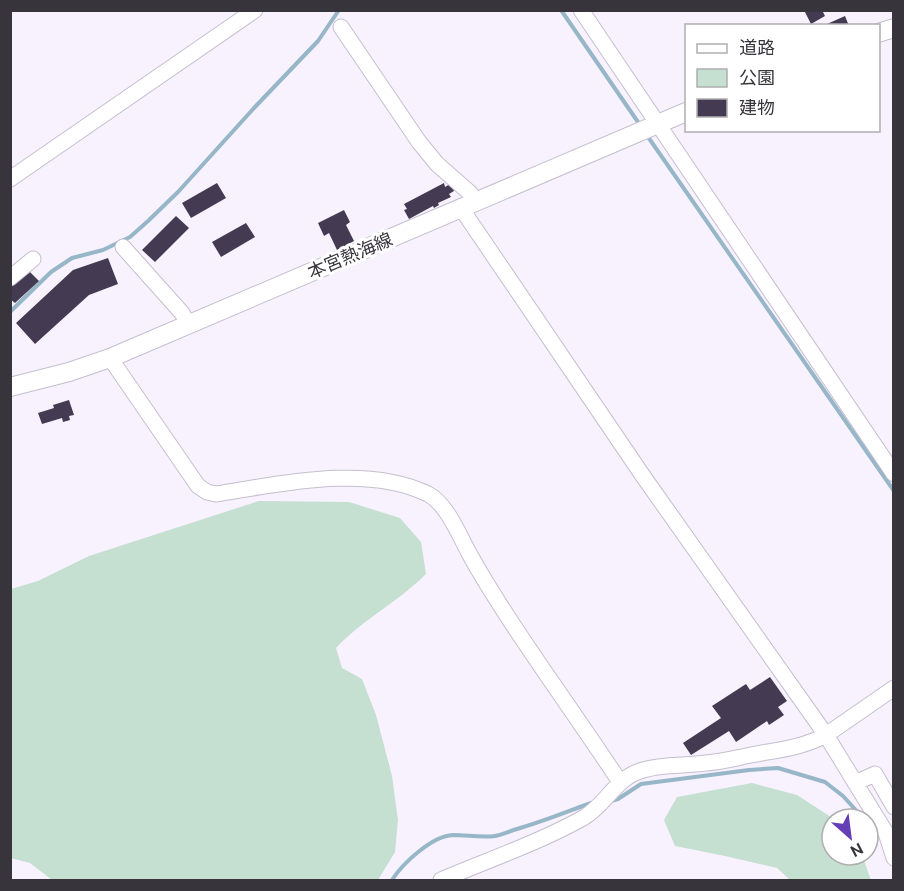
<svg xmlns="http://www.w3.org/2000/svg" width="904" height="891" font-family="Ubuntu,'Noto Sans JP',sans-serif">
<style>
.green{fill:#c5dfd1}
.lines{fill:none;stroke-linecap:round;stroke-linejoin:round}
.stream{stroke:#97b6c8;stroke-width:4}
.building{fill:#443a52}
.minor-casing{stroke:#c5bed0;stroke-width:17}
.major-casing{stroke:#c5bed0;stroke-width:20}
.minor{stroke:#fff;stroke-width:15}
.major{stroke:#fff;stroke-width:18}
.labels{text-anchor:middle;stroke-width:6;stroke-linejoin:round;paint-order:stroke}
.street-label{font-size:18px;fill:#37343b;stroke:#fff}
</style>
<rect width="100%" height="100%" fill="#f7f2fe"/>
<path class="green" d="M 259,501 L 349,502 L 400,518 L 421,542 L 426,574 C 398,602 362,620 336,648 L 342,668 L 362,679 L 376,715 L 392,776 L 398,820 L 395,852 L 378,880 L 52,880 L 30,863 L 11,858 L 11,589 L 38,581 L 89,556 Z
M 752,783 L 797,795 L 834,819 L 832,819 L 832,855 L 862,855 L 871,880 L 790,880 L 777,868 L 725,856 L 675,846 L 664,820 L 677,797 Z"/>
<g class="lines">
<path class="stream" d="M 561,10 L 640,125
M 646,134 L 894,491
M 10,312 L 51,272 L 72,258 L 103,250 L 130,237 L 148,221 L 178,192 L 254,108 L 318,41 L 339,10
M 611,801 L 618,799 L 641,784 L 749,770 L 778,768 L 825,782 L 843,796 L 864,819
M 392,880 C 403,863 432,836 453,835 C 467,835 482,838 495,836 C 502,835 510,831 517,829 C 542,822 566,812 591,803"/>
</g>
<path class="building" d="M 804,10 L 822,10 L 825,16 L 811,24 Z
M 845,16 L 849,26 L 828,26 L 827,24 Z
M 217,183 L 226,198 L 191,218 L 182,203 Z
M 444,183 L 445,187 L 450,184 L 454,191 L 449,194 L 451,197 L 438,203 L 439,205 L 434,208 L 433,206 L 409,219 L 404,210 L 407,209 L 404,204 Z
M 344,210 L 350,222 L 346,225 L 354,241 L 337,250 L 329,233 L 324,236 L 318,223 Z
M 176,216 L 189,228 L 155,262 L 142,250 Z
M 246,223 L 255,237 L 221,257 L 212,242 Z
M 108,258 L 118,284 L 89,295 L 35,344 L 16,323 L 73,270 Z
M 27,269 L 39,281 L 15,303 L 10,299 L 10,285 Z
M 69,400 L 74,415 L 69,416 L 70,420 L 63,422 L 62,418 L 42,424 L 38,413 L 54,408 L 53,405 Z
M 770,677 L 787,701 L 778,707 L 784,715 L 769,725 L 767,721 L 736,742 L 729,731 L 691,755 L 683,743 L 721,718 L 712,706 L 746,684 L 750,690 Z"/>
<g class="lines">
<defs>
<path id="minor" d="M 581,10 L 894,474
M 341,27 L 419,142 L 437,164 L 470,193 L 476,202
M 10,179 L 255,10
M 123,247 L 182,313 L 188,324
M 10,278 L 33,259
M 110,358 L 198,486 L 207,492 L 216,494 C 280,484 367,464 428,494 C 447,504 459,535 469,553 C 490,592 515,628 540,665 C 567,704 594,743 620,782
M 894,688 L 826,735 L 886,833 L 894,858
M 855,783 L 875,774 L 894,807
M 441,880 C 488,860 538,843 583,818 C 606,805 616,777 643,770 C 663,764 685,766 706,763 C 721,762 736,758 751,755 C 777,750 802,748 826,735 L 643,476 L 461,208"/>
<path id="major" d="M 878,33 L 894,28
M 10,387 L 69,372 L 110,358 L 686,112"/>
</defs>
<use href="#minor" class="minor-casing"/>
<use href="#major" class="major-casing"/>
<use href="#minor" class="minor"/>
<use href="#major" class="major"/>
</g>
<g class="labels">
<g class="street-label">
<text transform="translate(350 256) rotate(-23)" y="6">本宮熱海線</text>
</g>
</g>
<rect width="904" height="891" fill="none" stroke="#37343b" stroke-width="24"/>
<rect x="685" y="24" width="195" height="108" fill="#ffffff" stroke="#afaeb1" stroke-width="1.5"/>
<rect x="697" y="44" width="30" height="9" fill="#ffffff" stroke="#afaeb1" stroke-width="1.5"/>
<text x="739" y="54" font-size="18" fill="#37343b">道路</text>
<rect x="697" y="69" width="30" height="18" fill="#c5dfd1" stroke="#afaeb1" stroke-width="1.5"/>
<text x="739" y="84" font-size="18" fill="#37343b">公園</text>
<rect x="697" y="99" width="30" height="18" fill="#443a52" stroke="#afaeb1" stroke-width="1.5"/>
<text x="739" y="114" font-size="18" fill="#37343b">建物</text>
<g transform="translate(850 837) rotate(152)"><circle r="28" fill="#ffffff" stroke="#afaeb1" stroke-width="1.5"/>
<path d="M0-4.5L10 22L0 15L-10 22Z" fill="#663eb6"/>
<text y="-9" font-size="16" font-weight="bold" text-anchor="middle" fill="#37343b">N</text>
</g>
</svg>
